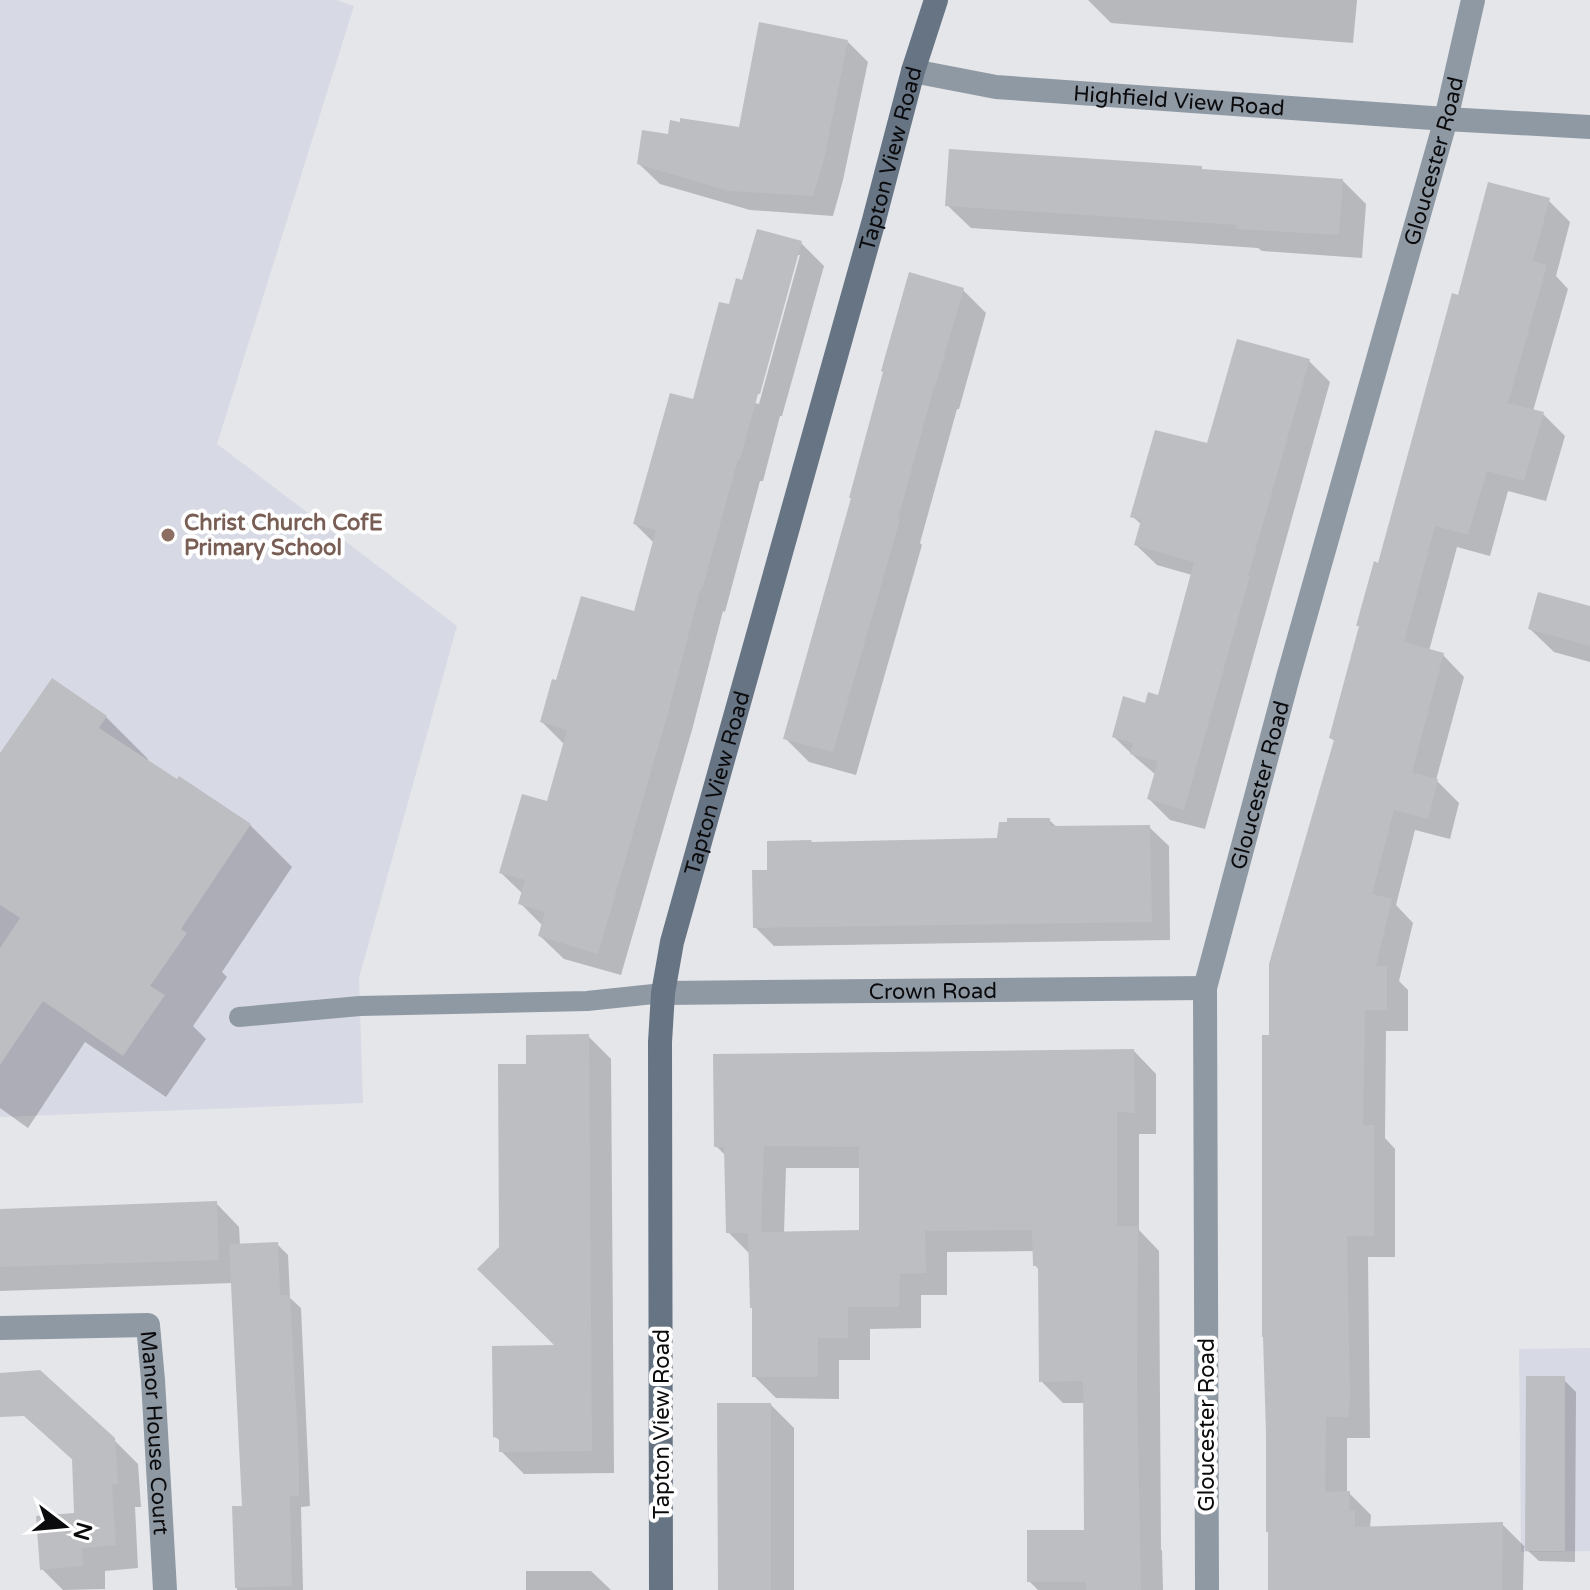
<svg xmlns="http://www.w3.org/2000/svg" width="1590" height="1590" font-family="'Varela Round',sans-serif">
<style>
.built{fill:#d7d9e4}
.shadow{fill:#0003;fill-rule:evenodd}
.building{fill:#bdbec2;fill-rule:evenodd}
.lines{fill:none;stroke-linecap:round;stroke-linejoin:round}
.lane{stroke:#8f99a4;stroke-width:20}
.street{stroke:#8f99a4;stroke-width:24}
.secondary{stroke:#667484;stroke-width:24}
.education-dot{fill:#8d6e63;stroke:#fff;stroke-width:3}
.labels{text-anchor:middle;stroke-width:8;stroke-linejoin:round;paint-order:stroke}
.street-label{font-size:22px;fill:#0b0b0d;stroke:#fff}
.education-label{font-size:22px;font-weight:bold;fill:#785e54;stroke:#fff;text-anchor:start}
</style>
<rect width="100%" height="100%" fill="#e5e6ea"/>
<path class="built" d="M 0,0 L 336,0 L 354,6 L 217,444 L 457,626 L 359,978 L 363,1103 L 0,1117 Z
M 1590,1348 L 1590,1551 L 1521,1552 L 1519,1349 Z"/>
<path class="shadow" d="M 1088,0 L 1357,0 L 1353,43 L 1111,23 Z
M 848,42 L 868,62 L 843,180 L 833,216 L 750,210 L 660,184 L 639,164 L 670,136 L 740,129 Z
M 1204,171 L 1343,181 L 1366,204 L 1362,258 L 1262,251 L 1258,248 L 971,228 L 947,205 Z
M 1548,200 L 1570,222 L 1556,276 L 1568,289 L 1533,411 L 1543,414 L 1565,436 L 1546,501 L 1508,491 L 1490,556 L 1457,547 L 1429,651 L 1443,655 L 1464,677 L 1436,780 L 1459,803 L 1450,839 L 1415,830 L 1396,905 L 1413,923 L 1399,981 L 1408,990 L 1408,1031 L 1386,1031 L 1385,1138 L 1395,1149 L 1395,1257 L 1368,1257 L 1370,1438 L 1347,1438 L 1347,1493 L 1349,1493 L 1371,1515 L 1370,1529 L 1502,1524 L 1527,1549 L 1564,1380 L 1576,1392 L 1575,1562 L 1539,1561 L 1524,1547 L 1523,1590 L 1270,1590 L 1271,1037 L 1336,742 L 1331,738 L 1379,565 L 1459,297 Z
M 801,243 L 824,266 L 782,416 L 780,416 L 763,481 L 760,481 L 725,612 L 723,611 L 692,730 L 621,975 L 564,959 L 540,936 L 543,926 L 520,903 L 523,894 L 501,873 L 548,804 L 565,745 L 542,722 L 557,682 L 635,613 L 654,543 L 635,524 L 694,402 L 730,307 L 744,283 ZM 796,255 L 800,255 L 759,404 L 755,403 Z
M 963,290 L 986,313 L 959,409 L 957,409 L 920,543 L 922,545 L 856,775 L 809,762 L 785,738 Z
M 1309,361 L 1330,382 L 1205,829 L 1170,820 L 1149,799 L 1156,775 L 1135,757 L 1114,737 L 1146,705 L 1159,698 L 1192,575 L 1157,565 L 1136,545 L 1142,525 L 1132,516 L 1208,445 Z
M 1590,608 L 1590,662 L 1554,652 L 1530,629 Z
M 106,717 L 148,759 L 146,762 L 250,825 L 292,867 L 222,972 L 227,977 L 193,1026 L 206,1039 L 166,1097 L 85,1042 L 28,1128 L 0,1108 L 0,757 Z
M 1049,820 L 1058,828 L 1149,827 L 1169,846 L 1170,940 L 774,946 L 755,927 L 769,872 L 813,844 L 999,840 Z
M 588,1036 L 611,1059 L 614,1473 L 524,1474 L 501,1451 L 501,1442 L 495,1436 L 558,1347 L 501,1247 L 528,1066 Z
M 1134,1051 L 1156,1074 L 1156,1134 L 1139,1134 L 1139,1230 L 1159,1251 L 1161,1549 L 1162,1551 L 1163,1590 L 1038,1590 L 1029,1581 L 1086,1532 L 1085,1403 L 1063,1403 L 1041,1381 L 1040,1271 L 1035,1265 L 1034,1251 L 947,1252 L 947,1295 L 921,1295 L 921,1328 L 870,1329 L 870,1360 L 839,1360 L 839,1399 L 776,1398 L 754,1376 L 751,1255 L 728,1232 L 726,1156 L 716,1146 ZM 786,1168 L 861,1168 L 861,1232 L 784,1233 Z
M 216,1203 L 239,1227 L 240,1245 L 277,1244 L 288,1255 L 290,1298 L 301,1308 L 310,1506 L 301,1507 L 303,1590 L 237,1590 L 234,1508 L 244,1508 L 233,1283 L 0,1291 L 0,1211 Z
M 0,1375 L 114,1440 L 138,1464 L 141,1507 L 135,1507 L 138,1568 L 105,1571 L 105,1589 L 63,1590 L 42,1569 L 77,1515 L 74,1461 L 0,1393 Z
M 771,1405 L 794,1428 L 794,1590 L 719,1590 Z
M 526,1571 L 591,1571 L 611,1590 L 526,1590 Z"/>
<path class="building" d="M 759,22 L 848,40 L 824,159 L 813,196 L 728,191 L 637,164 L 642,130 L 668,134 L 670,120 L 680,122 L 680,118 L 739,127 Z
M 949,149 L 1202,166 L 1202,169 L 1343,179 L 1339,235 L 1236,229 L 1237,225 L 945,206 Z
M 1488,182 L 1550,198 L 1533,261 L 1547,265 L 1508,403 L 1544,412 L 1524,481 L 1487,471 L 1468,535 L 1435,526 L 1404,642 L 1444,653 L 1412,772 L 1438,779 L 1428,819 L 1394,810 L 1372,894 L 1392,899 L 1376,966 L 1387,966 L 1387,1010 L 1365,1010 L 1363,1125 L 1374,1125 L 1374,1236 L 1347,1236 L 1350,1400 L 1348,1417 L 1326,1417 L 1325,1492 L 1350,1491 L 1349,1511 L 1355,1511 L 1355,1527 L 1503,1522 L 1502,1590 L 1268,1590 L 1268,1532 L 1266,1532 L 1266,1433 L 1263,1337 L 1262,1337 L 1262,1035 L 1269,1035 L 1269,964 L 1334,740 L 1329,738 L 1359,626 L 1356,626 L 1374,561 L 1378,563 L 1452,293 L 1458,295 Z
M 757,229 L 802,241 L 760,394 L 758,394 L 740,460 L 738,459 L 702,590 L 700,590 L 670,706 L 598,954 L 538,936 L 545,912 L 518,904 L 525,880 L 499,873 L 522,794 L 547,801 L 567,730 L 540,722 L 552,679 L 556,680 L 581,596 L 634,611 L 656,530 L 633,524 L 670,393 L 693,399 L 719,302 L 729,304 L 736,278 L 742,280 Z
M 909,272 L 964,288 L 935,387 L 934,387 L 898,519 L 900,520 L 833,752 L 783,739 L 851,498 L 849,498 L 883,372 L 881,371 Z
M 1237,339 L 1310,359 L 1248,576 L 1250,576 L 1235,629 L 1184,810 L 1147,799 L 1158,761 L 1130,754 L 1133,743 L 1112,737 L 1123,696 L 1145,703 L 1148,692 L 1158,695 L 1194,562 L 1134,545 L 1141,520 L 1130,517 L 1155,430 L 1207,443 Z
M 1538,592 L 1590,606 L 1590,646 L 1528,629 Z
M 52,678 L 107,716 L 99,728 L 177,779 L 179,776 L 251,824 L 181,929 L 187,933 L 150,986 L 165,995 L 123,1056 L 43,1001 L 0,1065 L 0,948 L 20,918 L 0,905 L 0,753 Z
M 1007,818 L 1050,818 L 1050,826 L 1150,825 L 1152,922 L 753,928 L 752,870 L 767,870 L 767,841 L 811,840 L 812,842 L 997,838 L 999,822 L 1007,822 Z
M 589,1034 L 592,1451 L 499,1452 L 499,1438 L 493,1437 L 492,1346 L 554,1345 L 477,1269 L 499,1247 L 498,1064 L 526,1064 L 526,1035 Z
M 1134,1049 L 1135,1113 L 1117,1112 L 1117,1226 L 1138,1226 L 1137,1381 L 1141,1590 L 1086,1590 L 1086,1582 L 1027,1582 L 1027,1530 L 1084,1530 L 1083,1381 L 1039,1382 L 1038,1266 L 1033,1266 L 1032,1230 L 925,1231 L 926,1273 L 900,1274 L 899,1307 L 848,1307 L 848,1338 L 818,1338 L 818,1377 L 752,1377 L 752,1308 L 750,1308 L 748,1233 L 726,1233 L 724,1147 L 714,1147 L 713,1054 ZM 764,1146 L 859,1147 L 859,1230 L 761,1232 Z
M 217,1201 L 219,1260 L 0,1267 L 0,1209 Z
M 278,1242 L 280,1295 L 290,1295 L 299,1460 L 299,1496 L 290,1496 L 292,1586 L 235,1588 L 232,1506 L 242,1506 L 229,1244 Z
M 40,1370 L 115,1438 L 118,1484 L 112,1485 L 116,1545 L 82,1548 L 83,1566 L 40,1570 L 36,1516 L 74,1513 L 72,1459 L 24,1416 L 0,1417 L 0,1373 Z
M 1526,1376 L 1565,1376 L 1565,1551 L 1525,1551 Z
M 717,1403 L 771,1403 L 771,1590 L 718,1590 Z"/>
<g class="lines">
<path class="lane" d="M 239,1017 L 360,1006 L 587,1001 L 663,993"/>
<g class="street">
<path id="s1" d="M 913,71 L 996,87 L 1446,119 L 1590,127"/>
<path id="s2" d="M 663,993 L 1205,988"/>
<path id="s3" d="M 0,1328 L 148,1325 L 153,1380 L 165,1590"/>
<path id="s4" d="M 1207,1590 L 1205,988 L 1288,677 L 1446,119 L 1473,0"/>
</g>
<path class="secondary" id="s5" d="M 661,1590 L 660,1042 L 663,993 L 672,942 L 874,220 L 913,71 L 936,0"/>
</g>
<circle class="education-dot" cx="168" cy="535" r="8"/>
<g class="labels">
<g class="street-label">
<text dy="8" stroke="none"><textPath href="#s1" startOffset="268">Highfield View Road</textPath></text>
<text dy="8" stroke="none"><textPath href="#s5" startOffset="1462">Tapton View Road</textPath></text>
<text dy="8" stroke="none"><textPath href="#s4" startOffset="1460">Gloucester Road</textPath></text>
<text dy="8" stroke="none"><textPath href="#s5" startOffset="814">Tapton View Road</textPath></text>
<text dy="8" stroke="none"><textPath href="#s4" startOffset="812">Gloucester Road</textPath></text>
<text dy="8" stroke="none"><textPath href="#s2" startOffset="270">Crown Road</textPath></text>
<text transform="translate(661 1424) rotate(-90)" y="8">Tapton View Road</text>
<text transform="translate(1206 1425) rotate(-90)" y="8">Gloucester Road</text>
<text dy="8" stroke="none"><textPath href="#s3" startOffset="256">Manor House Court</textPath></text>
</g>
<g class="education-label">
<text x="184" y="530">Christ Church CofE<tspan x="184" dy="25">Primary School</tspan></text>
</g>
</g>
<g transform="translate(64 1526) rotate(106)" stroke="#ffffff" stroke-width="6" paint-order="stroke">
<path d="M0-6L14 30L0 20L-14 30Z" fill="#0b0b0d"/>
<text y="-12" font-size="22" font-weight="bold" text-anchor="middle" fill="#0b0b0d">N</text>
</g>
</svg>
